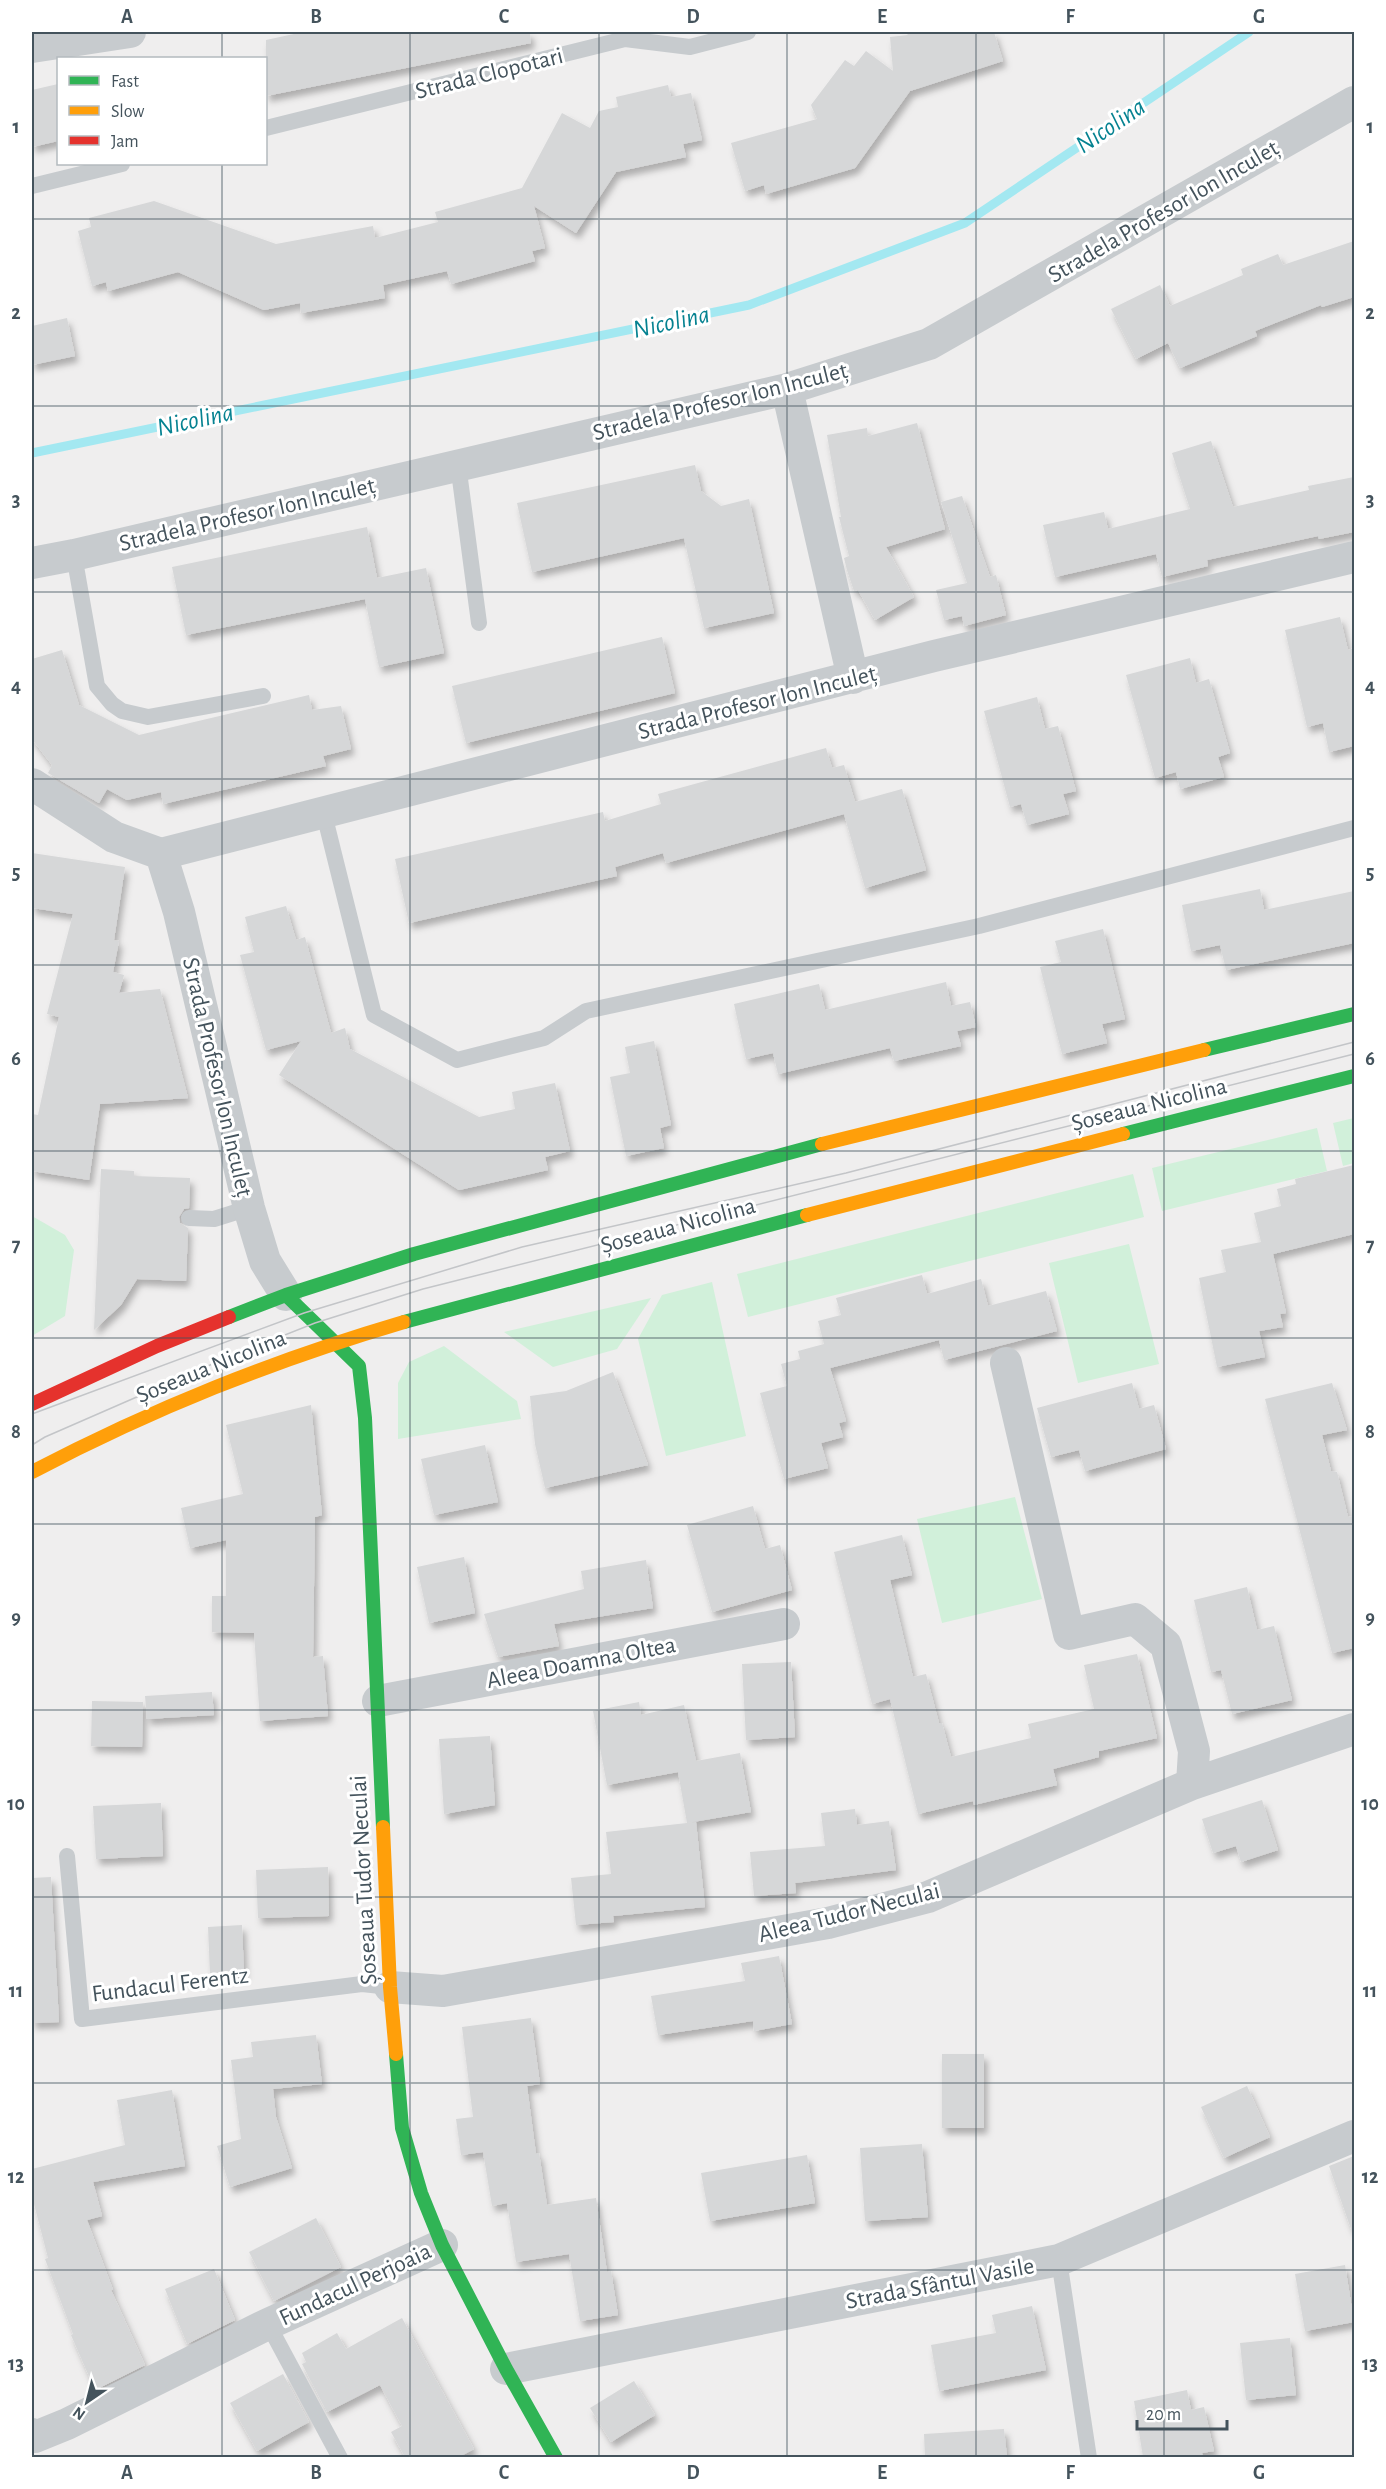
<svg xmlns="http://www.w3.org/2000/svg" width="1386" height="2489" font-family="'Alegreya Sans',sans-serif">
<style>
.green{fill:#d1f0da}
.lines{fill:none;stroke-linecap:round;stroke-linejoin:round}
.stream{stroke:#a3e8f1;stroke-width:9}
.building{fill:#d6d7d8;filter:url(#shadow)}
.lane{stroke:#c7cbce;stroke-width:16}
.street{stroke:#c7cbce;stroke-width:32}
.fast{stroke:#30b455;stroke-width:14}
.slow{stroke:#ff9f0a;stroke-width:14}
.jam{stroke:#e5322d;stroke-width:14}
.tram{stroke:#c3c5c8;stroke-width:1.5}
.grid{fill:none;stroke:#44535c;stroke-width:1.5;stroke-opacity:0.55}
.labels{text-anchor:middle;stroke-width:6;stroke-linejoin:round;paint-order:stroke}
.street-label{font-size:24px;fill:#44535c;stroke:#fff}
.water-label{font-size:26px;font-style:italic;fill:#058291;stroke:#fff}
.neatline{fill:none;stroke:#44535c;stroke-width:2}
.grid-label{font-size:20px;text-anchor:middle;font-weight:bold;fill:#44535c}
</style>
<defs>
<filter id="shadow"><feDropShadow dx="3.5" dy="6" stdDeviation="3" flood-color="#0004"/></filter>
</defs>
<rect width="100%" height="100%" fill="#efeeee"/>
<path class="green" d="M 1354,1118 L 1354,1163 L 1343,1166 L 1333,1123 Z
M 1317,1128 L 1327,1171 L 1162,1211 L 1152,1168 Z
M 1133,1174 L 1144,1217 L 748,1317 L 737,1274 Z
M 32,1216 L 65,1235 L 74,1250 L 65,1316 L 32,1336 Z
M 1129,1244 L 1159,1364 L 1078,1383 L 1049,1263 Z
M 712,1282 L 746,1436 L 666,1456 L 638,1339 L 662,1295 Z
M 651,1298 L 617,1349 L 553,1367 L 504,1332 Z
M 444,1346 L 517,1401 L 521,1419 L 398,1439 L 398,1383 L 409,1362 Z
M 1015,1497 L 1042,1599 L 942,1623 L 917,1519 Z"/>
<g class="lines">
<path class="stream" d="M 32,453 L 749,305 L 965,223 L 1249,32"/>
</g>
<path class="building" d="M 303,32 L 530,32 L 531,43 L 266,96 L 266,40 Z
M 905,32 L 994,32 L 1003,61 L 910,91 L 855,168 L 766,194 L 764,185 L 745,191 L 731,143 L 817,119 L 811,105 L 845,60 L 854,66 L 866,51 L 893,71 L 890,37 L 908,35 Z
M 58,84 L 58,141 L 32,147 L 32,90 Z
M 668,85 L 671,97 L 691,93 L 702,140 L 683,144 L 686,157 L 616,172 L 576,233 L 534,206 L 545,248 L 532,251 L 535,261 L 451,284 L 447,271 L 383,285 L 385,298 L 301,313 L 300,303 L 264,310 L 178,272 L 108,291 L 106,282 L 92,286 L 78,231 L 91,227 L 89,218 L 154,201 L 276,244 L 373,226 L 375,238 L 438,222 L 435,212 L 522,188 L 562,113 L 590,128 L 599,111 L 618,107 L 616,97 Z
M 1354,241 L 1354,297 L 1322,307 L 1321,305 L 1255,331 L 1257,336 L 1180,368 L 1168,343 L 1136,359 L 1111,309 L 1160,285 L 1170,306 L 1243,275 L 1241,269 L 1278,254 L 1283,265 Z
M 67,318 L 75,356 L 32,365 L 32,326 Z
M 917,423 L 945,529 L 886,547 L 914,597 L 875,620 L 858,590 L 854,591 L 847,570 L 844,558 L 849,556 L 839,517 L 841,517 L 827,435 L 867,428 L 868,436 Z
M 1211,441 L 1233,507 L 1309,490 L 1308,486 L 1354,477 L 1354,532 L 1319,539 L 1318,536 L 1207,560 L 1208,566 L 1162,577 L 1156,554 L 1055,577 L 1043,525 L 1104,512 L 1108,529 L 1190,509 L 1172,453 Z
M 695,465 L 701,491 L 721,506 L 749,499 L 774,613 L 704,628 L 684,538 L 532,572 L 517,503 Z
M 962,496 L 990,577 L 996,575 L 1006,615 L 964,626 L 962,616 L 944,620 L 936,590 L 967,583 L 941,502 Z
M 367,527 L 377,578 L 426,568 L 444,653 L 379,667 L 365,599 L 186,635 L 172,567 Z
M 1340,617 L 1348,650 L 1354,648 L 1354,746 L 1329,752 L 1323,723 L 1307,727 L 1285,630 Z
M 662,637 L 675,693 L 466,743 L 452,686 Z
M 62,650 L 79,705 L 139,735 L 309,695 L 312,710 L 341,706 L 351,749 L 323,756 L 326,766 L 163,804 L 161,792 L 127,800 L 107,789 L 99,803 L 48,773 L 52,765 L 32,739 L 32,659 Z
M 1190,658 L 1196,683 L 1209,679 L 1230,753 L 1218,757 L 1224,777 L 1180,789 L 1176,772 L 1155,778 L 1126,675 Z
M 1037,697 L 1045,729 L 1058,726 L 1076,791 L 1063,794 L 1069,814 L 1027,825 L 1021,804 L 1010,807 L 984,711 Z
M 826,748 L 832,768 L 844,765 L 855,802 L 902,789 L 926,870 L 865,888 L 844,814 L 666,863 L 663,853 L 615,867 L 617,876 L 409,923 L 395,859 L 603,812 L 605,821 L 661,804 L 658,794 Z
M 32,853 L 125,867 L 114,940 L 119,941 L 113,972 L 124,975 L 119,993 L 160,989 L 188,1098 L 100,1104 L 89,1180 L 32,1171 L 32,1114 L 38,1115 L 59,1017 L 47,1014 L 73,914 L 32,908 Z
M 1260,889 L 1264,910 L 1354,891 L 1354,943 L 1226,970 L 1220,945 L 1191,951 L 1182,905 Z
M 286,906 L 296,940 L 305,937 L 331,1033 L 345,1028 L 350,1049 L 479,1117 L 515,1109 L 512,1092 L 555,1083 L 570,1151 L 545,1157 L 548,1170 L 459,1190 L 279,1075 L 301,1041 L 266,1050 L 240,955 L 254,952 L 245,917 Z
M 1103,929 L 1125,1019 L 1102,1024 L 1107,1043 L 1062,1054 L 1040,967 L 1061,962 L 1055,941 Z
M 946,982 L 951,1006 L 970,1002 L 976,1027 L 957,1031 L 961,1046 L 894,1061 L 890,1048 L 778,1074 L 773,1053 L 746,1059 L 734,1004 L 819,984 L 825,1010 Z
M 654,1041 L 671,1125 L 660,1128 L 664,1148 L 626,1156 L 610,1077 L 630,1073 L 625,1047 Z
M 1354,1165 L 1354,1234 L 1273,1254 L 1286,1313 L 1280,1314 L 1283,1327 L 1259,1331 L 1265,1357 L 1217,1367 L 1199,1278 L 1226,1272 L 1221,1250 L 1261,1242 L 1254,1213 L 1281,1206 L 1277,1189 L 1296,1184 L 1295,1179 Z
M 101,1169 L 134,1171 L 134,1176 L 190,1178 L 189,1208 L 184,1209 L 179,1217 L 180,1223 L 188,1228 L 186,1281 L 137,1279 L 121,1305 L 94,1330 Z
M 922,1275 L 927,1294 L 981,1279 L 988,1306 L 1046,1291 L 1057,1331 L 944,1360 L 939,1340 L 830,1368 L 846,1421 L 839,1423 L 843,1437 L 821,1443 L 828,1468 L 784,1479 L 760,1393 L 787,1386 L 781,1364 L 800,1359 L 798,1351 L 824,1344 L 818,1321 L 841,1315 L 836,1298 Z
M 613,1372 L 648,1465 L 545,1488 L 535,1444 L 530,1396 L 566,1391 Z
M 1132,1383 L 1139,1409 L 1154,1405 L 1166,1449 L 1085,1471 L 1079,1450 L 1051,1457 L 1037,1408 Z
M 1332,1383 L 1347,1430 L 1322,1435 L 1331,1471 L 1337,1472 L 1348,1517 L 1354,1516 L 1354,1648 L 1332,1653 L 1265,1399 Z
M 311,1405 L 322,1515 L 315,1517 L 313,1657 L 323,1656 L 328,1716 L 260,1721 L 254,1633 L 212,1632 L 212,1596 L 226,1596 L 226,1540 L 190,1548 L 181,1508 L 243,1494 L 226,1425 Z
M 485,1445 L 498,1502 L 434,1515 L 421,1459 Z
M 753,1506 L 765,1549 L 780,1545 L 792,1590 L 712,1612 L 687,1525 Z
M 902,1535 L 912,1575 L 890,1580 L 913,1677 L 926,1674 L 939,1723 L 942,1723 L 951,1757 L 1031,1738 L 1028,1724 L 1094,1709 L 1084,1665 L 1137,1654 L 1157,1738 L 1099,1751 L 1099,1757 L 1053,1769 L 1057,1785 L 974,1805 L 973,1801 L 918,1814 L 890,1699 L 872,1704 L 834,1552 Z
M 464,1557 L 475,1613 L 429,1623 L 417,1567 Z
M 646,1560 L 653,1608 L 554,1624 L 559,1646 L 498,1657 L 484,1614 L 584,1589 L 581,1571 Z
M 1247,1587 L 1257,1630 L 1274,1626 L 1292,1700 L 1232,1714 L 1221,1670 L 1211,1672 L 1194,1600 Z
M 791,1662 L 795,1737 L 746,1740 L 742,1664 Z
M 212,1692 L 214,1715 L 147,1719 L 145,1696 Z
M 92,1701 L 143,1702 L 142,1747 L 91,1746 Z
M 639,1702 L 641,1715 L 684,1705 L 696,1761 L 740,1753 L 751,1812 L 687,1823 L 678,1772 L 607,1785 L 593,1711 Z
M 490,1736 L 495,1805 L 444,1814 L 439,1739 Z
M 1262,1800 L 1278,1850 L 1241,1862 L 1236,1846 L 1213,1853 L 1202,1819 Z
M 161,1803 L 163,1856 L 96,1859 L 93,1806 Z
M 855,1809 L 857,1825 L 889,1821 L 896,1870 L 795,1883 L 796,1893 L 754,1896 L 750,1852 L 825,1846 L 821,1813 Z
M 696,1822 L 705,1907 L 613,1916 L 614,1922 L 576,1925 L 571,1878 L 611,1874 L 606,1832 Z
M 328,1867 L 329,1916 L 258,1918 L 256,1870 Z
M 51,1877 L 59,2022 L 32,2023 L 32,1878 Z
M 242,1925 L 244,1974 L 210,1975 L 208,1927 Z
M 779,1956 L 792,2024 L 754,2031 L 753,2021 L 658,2035 L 651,1996 L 745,1981 L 741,1963 Z
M 531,2018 L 540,2084 L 527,2086 L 536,2154 L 539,2153 L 547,2205 L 596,2198 L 607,2272 L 611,2271 L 618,2315 L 580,2321 L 569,2254 L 516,2262 L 507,2203 L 492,2206 L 483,2152 L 461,2155 L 456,2119 L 473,2117 L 462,2027 Z
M 316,2035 L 322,2084 L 273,2089 L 276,2117 L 292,2168 L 230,2187 L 217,2146 L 241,2139 L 231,2060 L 253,2057 L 251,2042 Z
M 942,2054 L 984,2054 L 984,2128 L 942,2128 Z
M 1247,2086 L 1270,2137 L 1224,2158 L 1201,2107 Z
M 172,2090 L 185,2166 L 93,2182 L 102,2216 L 87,2220 L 113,2290 L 111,2290 L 145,2365 L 95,2390 L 71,2335 L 73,2334 L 45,2259 L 48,2258 L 32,2196 L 32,2169 L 125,2145 L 117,2100 Z
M 922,2144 L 928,2217 L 865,2221 L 860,2148 Z
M 807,2155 L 815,2203 L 710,2221 L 701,2173 Z
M 1354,2156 L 1354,2229 L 1351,2229 L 1329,2166 Z
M 316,2218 L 341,2267 L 274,2301 L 249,2252 Z
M 1345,2265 L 1354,2322 L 1305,2331 L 1295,2274 Z
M 214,2269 L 235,2320 L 187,2344 L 165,2289 Z
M 1032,2306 L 1046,2370 L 939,2391 L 931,2345 L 996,2333 L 992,2315 Z
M 402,2318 L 474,2449 L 459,2457 L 405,2457 L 391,2432 L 402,2426 L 380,2385 L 327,2412 L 302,2364 L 306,2362 L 302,2353 L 337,2333 L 346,2349 Z
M 1290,2338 L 1296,2395 L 1246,2400 L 1240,2343 Z
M 283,2374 L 309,2422 L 257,2451 L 230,2403 Z
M 634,2381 L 655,2415 L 611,2442 L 590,2408 Z
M 1187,2390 L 1191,2410 L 1204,2407 L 1214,2451 L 1202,2453 L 1203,2457 L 1143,2457 L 1134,2401 Z
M 1004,2429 L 1007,2457 L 925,2457 L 924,2434 Z"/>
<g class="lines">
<path class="lane" d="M 266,128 L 625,39 L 690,47 L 748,32
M 32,186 L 122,164
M 458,464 L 479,623
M 74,555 L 97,686 L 112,704 L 122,711 L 148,717 L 263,696
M 324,814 L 374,1015 L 457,1060 L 544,1038 L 586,1011 L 979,926 L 1354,828
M 189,1218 L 214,1219 L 249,1208
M 67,1856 L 82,2019 L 362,1984 L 390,1987
M 1059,2260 L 1089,2458
M 268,2324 L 340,2458"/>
<path class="street" d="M 32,47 L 130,32
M 787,389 L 853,678
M 32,563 L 74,555 L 787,389 L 929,344 L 1354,102
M 32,784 L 114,837 L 161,854 L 934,656 L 1354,557
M 161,854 L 179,912 L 249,1208 L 265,1261 L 286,1295
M 1006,1363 L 1069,1634 L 1135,1619 L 1166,1645 L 1194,1751 L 1192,1784
M 378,1701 L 784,1624
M 390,1987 L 443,1991 L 828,1923 L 928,1897 L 1192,1784 L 1354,1729
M 506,2369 L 1059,2260 L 1354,2136
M 32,2434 L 35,2437 L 67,2424 L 268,2324 L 442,2245"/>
<path class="fast" d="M 1204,1050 L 1354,1014
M 1123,1134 L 1354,1076
M 286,1295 L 359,1366 L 365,1418 L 383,1827
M 229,1317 L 286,1295 L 414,1254 L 822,1144
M 404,1322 L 807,1215
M 396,2054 L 402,2128 L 421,2193 L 442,2245 L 506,2369 L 556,2458"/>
<path class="slow" d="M 822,1144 L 1204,1050
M 807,1215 L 1123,1134
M 32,1472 C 154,1408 272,1361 404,1322
M 383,1827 L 390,1987 L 396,2054"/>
<path class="jam" d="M 32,1404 L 157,1346 L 229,1317"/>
<path class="tram" d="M 32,1414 L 304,1313 L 522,1247 L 846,1173 L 1354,1042
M 32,1445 L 45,1437 L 217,1362 L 315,1323 L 423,1289 L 1354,1054"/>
</g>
<path class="grid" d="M 222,32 L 222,58M 410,32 L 410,2458M 599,32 L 599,2458M 787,32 L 787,2458M 976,32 L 976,2458M 1164,32 L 1164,2458M 222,164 L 222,2458M 32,219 L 1354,219M 32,406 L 1354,406M 32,592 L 1354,592M 32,779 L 1354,779M 32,965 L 1354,965M 32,1151 L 1354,1151M 32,1338 L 1354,1338M 32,1524 L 1354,1524M 32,1710 L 1354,1710M 32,1897 L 1354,1897M 32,2083 L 1354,2083M 32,2270 L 1354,2270"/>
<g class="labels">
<g class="street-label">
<text transform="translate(489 73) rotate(-14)" y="8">Strada Clopotari</text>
<text transform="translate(1163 211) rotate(-30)" y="8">Stradela Profesor Ion Inculeț</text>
<text transform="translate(720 401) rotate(-14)" y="8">Stradela Profesor Ion Inculeț</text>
<text transform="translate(247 514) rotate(-13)" y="8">Stradela Profesor Ion Inculeț</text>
<text transform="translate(757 702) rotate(-14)" y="8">Strada Profesor Ion Inculeț</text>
<text transform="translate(218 1077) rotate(77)" y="8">Strada Profesor Ion Inculeț</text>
<text transform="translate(1149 1104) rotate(-14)" y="8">Șoseaua Nicolina</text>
<text transform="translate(678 1225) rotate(-15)" y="8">Șoseaua Nicolina</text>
<text transform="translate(211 1366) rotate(-22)" y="8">Șoseaua Nicolina</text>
<text transform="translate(581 1662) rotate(-11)" y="8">Aleea Doamna Oltea</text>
<text transform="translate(363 1880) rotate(-93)" y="8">Șoseaua Tudor Neculai</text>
<text transform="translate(849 1912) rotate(-14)" y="8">Aleea Tudor Neculai</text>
<text transform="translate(170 1984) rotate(-7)" y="8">Fundacul Ferentz</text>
<text transform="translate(940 2283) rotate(-11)" y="8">Strada Sfântul Vasile</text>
<text transform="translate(355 2284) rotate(-25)" y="8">Fundacul Perjoaia</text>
</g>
<g class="water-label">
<text transform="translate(1110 125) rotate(-34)" y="9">Nicolina</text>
<text transform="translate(671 321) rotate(-12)" y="9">Nicolina</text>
<text transform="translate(195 419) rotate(-12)" y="9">Nicolina</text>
</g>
</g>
<rect width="1386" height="2489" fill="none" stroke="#ffffff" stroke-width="66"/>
<rect x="57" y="57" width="210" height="108" fill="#ffffff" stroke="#b4babe" stroke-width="1.5"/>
<rect x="69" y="76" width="30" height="9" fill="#30b455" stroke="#b4babe" stroke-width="1.5"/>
<text x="111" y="87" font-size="18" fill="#44535c">Fast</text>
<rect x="69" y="106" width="30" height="9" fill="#ff9f0a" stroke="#b4babe" stroke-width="1.5"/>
<text x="111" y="117" font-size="18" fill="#44535c">Slow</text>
<rect x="69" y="136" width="30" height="9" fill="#e5322d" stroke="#b4babe" stroke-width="1.5"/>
<text x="111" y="147" font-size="18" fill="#44535c">Jam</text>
<g transform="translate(87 2402) rotate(215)" stroke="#ffffff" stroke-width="4.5" paint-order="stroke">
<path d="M0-4.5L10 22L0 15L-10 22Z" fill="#44535c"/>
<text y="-9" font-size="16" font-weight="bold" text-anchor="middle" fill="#44535c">N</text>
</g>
<path d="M1137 2420v9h90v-9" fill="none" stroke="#44535c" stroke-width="3"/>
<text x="1146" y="2420" font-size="18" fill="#44535c" stroke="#ffffff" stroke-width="4.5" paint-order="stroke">20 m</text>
<rect x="33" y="33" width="1320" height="2423" class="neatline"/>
<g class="grid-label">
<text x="127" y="23">A</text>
<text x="316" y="23">B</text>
<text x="504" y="23">C</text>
<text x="693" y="23">D</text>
<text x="882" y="23">E</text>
<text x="1070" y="23">F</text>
<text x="1259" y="23">G</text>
<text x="16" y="133">1</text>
<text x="1370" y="133">1</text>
<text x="16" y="319">2</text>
<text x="1370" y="319">2</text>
<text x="16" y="506">3</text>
<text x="1370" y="506">3</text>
<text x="16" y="692">4</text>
<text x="1370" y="692">4</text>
<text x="16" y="879">5</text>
<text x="1370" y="879">5</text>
<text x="16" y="1065">6</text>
<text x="1370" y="1065">6</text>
<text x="16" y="1251">7</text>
<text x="1370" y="1251">7</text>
<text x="16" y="1438">8</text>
<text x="1370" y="1438">8</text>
<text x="16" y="1624">9</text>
<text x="1370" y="1624">9</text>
<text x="16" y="1810">10</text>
<text x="1370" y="1810">10</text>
<text x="16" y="1997">11</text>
<text x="1370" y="1997">11</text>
<text x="16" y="2183">12</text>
<text x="1370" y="2183">12</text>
<text x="16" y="2370">13</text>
<text x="1370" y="2370">13</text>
<text x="127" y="2479">A</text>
<text x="316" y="2479">B</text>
<text x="504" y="2479">C</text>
<text x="693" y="2479">D</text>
<text x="882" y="2479">E</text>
<text x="1070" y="2479">F</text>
<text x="1259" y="2479">G</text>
</g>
</svg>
